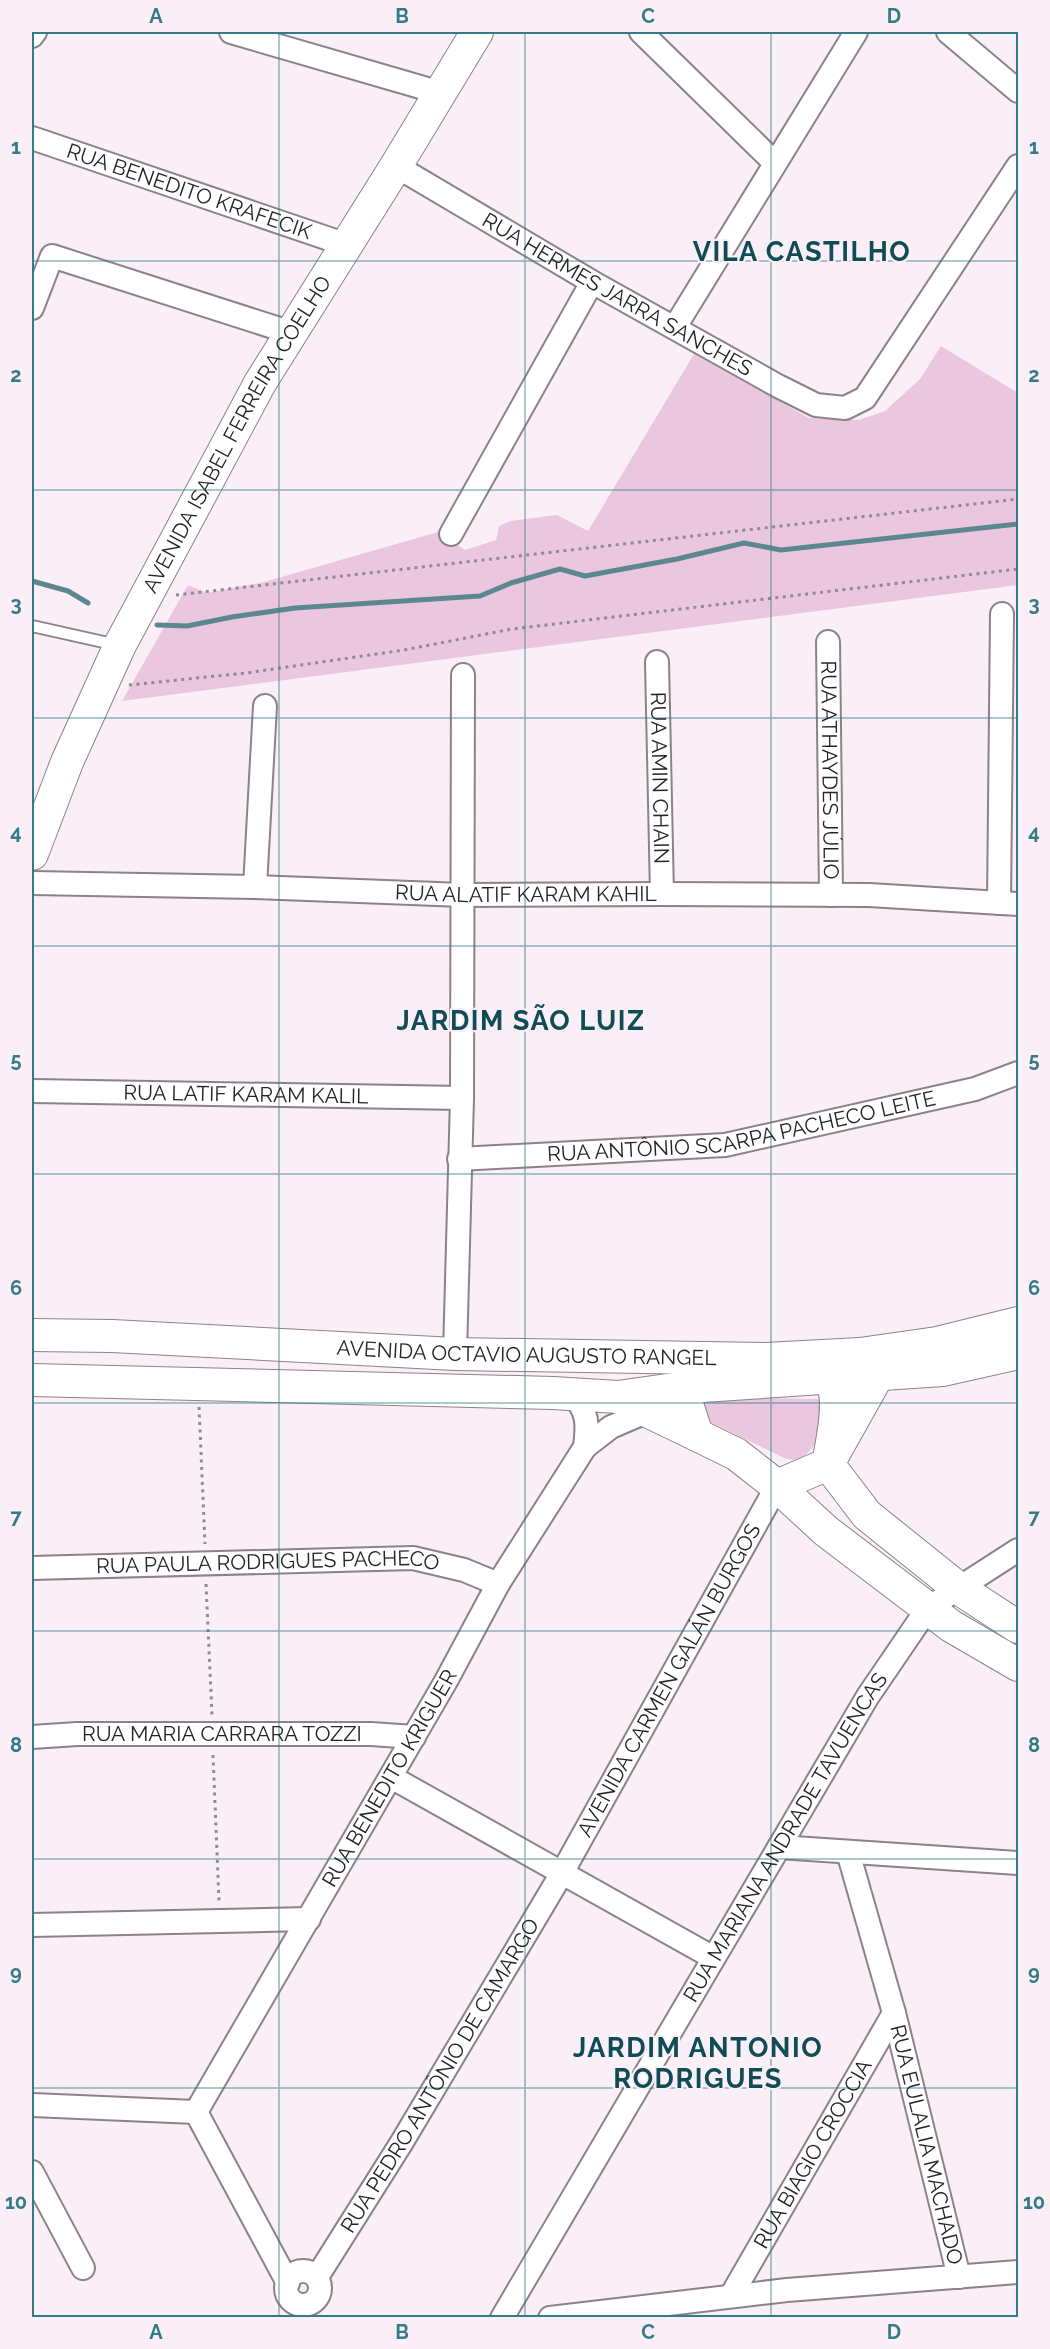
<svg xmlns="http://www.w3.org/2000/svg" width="1050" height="2349" font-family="Raleway,sans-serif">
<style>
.green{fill:#eac7de}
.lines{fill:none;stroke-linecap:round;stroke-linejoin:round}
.stream{stroke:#5d8790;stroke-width:5}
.lane-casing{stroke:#8c8288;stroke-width:14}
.street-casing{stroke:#8c8288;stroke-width:26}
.secondary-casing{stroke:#8c8288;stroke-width:34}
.path{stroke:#928a8f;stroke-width:3;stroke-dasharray:3 4.5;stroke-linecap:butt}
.lane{stroke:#fff;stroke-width:10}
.street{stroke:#fff;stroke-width:22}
.secondary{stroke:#fff;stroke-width:32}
.grid{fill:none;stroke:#357b87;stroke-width:1.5;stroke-opacity:0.55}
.labels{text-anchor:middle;stroke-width:4.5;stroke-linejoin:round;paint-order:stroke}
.street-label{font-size:21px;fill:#262225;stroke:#fbeff7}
.district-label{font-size:27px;font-weight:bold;letter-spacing:1.5px;fill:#104c56;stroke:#fbeff7}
.neatline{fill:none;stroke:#357b87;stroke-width:2}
.grid-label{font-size:20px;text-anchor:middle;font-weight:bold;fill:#357b87}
</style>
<rect width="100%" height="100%" fill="#fbeff7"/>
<path class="green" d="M 941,346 L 1018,393 L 1018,585 L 122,701 L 188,585 L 207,593 L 264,582 L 438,532 L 465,550 L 496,540 L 499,526 L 510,521 L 557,515 L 588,531 L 694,354 L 809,418 L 859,420 L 885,411 L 920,379 Z
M 702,1397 L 820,1399 C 818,1429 825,1443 797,1461 L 784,1458 L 708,1421 Z"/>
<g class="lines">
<path class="stream" d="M 32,581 L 68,591 L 88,603
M 157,625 L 187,626 L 232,617 L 295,608 L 480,596 L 511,583 L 560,569 L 585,576 L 677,559 L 744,543 L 781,550 L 1018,524"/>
<defs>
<path id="lane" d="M 32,626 L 117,645"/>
<g id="street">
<path d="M 231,32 L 441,93"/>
<path d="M 641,32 L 775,163"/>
<path d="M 948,32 L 1018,91"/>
<path d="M 32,36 L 35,32"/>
<path id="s1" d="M 32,138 L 347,245"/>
<path id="s2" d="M 396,166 L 592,282 L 778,386 L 816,405 L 845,408 L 865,398 L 1018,166"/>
<path d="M 32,308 L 52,256 L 292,333"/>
<path d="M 675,327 L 856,32"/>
<path d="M 451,534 L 592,282"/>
<path id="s3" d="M 828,642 L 831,895"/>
<path id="s4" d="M 657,662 L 662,894"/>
<path id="s5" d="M 32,883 L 255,887 L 463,895 L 662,894 L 869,895 L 1018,904"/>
<path d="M 255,887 L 265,706"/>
<path d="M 999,903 L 1002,614"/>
<path id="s6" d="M 32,1091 L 462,1098"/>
<path id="s7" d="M 459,1159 L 725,1145 L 975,1089 L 1018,1073"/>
<path d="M 455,1354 L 462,1098 L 463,675"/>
<path d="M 573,1394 C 588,1414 588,1422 585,1447 L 611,1427 L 646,1412"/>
<path id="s8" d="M 32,1568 L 413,1558 L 464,1570 L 498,1584"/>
<path id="s9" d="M 32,1737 L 77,1734 L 371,1734 L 414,1737"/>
<path d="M 391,1777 L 712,1957"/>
<path d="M 779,1847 L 1018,1863"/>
<path id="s10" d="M 848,1852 L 894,2013 L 959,2277"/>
<path d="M 32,1925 L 309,1919"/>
<path d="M 32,2105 L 196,2112"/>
<path id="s11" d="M 196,2112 L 446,1681 L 498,1584 L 585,1447"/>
<path d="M 196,2112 L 288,2283"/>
<path d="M 32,2172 L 83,2268"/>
<circle cx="303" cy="2288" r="17"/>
<path id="s12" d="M 317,2277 L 402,2142 L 562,1873 L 777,1486"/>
<path id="s13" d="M 731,2296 L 894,2013"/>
<path id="s14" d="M 502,2318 L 868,1696 L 928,1608 L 1018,1550"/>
<path d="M 550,2318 L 787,2290 L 1018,2272"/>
</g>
<g id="secondary">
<path id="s15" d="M 32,854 L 67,762 L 120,645 L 260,383 L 396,166 L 477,32"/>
<path id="s16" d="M 32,1335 L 112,1336 L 455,1354 L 766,1359 L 860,1354 L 937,1343 L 1018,1323"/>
<path d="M 701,1375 L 697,1377 L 684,1395 L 697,1435 L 736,1454 L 777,1486 L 826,1531 L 951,1626 L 1018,1665"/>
<path d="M 878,1375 L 828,1464 L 867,1515 L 958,1588 L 1018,1627"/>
<path d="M 32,1380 L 553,1393 L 618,1397 L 688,1387 L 943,1370 L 1018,1353"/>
<path d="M 618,1397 L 697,1435"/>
<path d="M 777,1486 L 828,1464 C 832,1439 850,1374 814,1367"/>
</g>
</defs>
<use href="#lane" class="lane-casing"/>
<use href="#street" class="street-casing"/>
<use href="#secondary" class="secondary-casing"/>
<path class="path" d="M 176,595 L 1018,499
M 129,685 L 246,673 L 404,650 L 512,629 L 1018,569
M 199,1407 L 205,1544
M 206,1584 L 212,1715
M 213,1755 L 219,1901"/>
<use href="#lane" class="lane"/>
<use href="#street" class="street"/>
<use href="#secondary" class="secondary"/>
</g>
<path class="grid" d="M 279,32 L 279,2318M 525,32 L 525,2318M 771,32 L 771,2318M 32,261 L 1018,261M 32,490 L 1018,490M 32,718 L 1018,718M 32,946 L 1018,946M 32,1174 L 1018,1174M 32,1403 L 1018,1403M 32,1631 L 1018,1631M 32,1859 L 1018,1859M 32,2088 L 1018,2088"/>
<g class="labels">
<g class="street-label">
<text dy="7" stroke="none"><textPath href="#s1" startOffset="166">RUA BENEDITO KRAFECIK</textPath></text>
<text dy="7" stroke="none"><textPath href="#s2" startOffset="256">RUA HERMES JARRA SANCHES</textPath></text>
<text dy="7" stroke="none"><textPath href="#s15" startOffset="468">AVENIDA ISABEL FERREIRA COELHO</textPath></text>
<text dy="7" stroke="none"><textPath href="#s3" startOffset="128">RUA ATHAYDES JÚLIO</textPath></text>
<text dy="7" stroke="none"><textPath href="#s4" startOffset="116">RUA AMIN CHAIN</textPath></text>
<text dy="7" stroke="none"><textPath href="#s5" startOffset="494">RUA ALATIF KARAM KAHIL</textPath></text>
<text dy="7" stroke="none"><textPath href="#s6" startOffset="214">RUA LATIF KARAM KALIL</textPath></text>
<text dy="7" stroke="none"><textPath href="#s7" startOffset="285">RUA ANTÔNIO SCARPA PACHECO LEITE</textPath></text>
<text dy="7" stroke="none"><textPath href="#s16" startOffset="495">AVENIDA OCTAVIO AUGUSTO RANGEL</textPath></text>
<text dy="7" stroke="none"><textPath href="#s8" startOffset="236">RUA PAULA RODRIGUES PACHECO</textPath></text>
<text dy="7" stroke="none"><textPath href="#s12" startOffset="693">AVENIDA CARMEN GALÁN BURGOS</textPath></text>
<text dy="7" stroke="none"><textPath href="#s9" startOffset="190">RUA MARIA CARRARA TOZZI</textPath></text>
<text dy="7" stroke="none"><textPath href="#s11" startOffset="386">RUA BENEDITO KRIGUER</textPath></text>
<text dy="7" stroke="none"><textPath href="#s14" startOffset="558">RUA MARIANA ANDRADE TAVUENCAS</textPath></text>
<text dy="7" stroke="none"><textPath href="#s12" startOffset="236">RUA PEDRO ANTÔNIO DE CAMARGO</textPath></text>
<text dy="7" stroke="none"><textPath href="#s10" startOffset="303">RUA EULALIA MACHADO</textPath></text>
<text dy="7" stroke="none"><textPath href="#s13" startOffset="164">RUA BIAGIO CROCCIA</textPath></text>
</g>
<g class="district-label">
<text x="802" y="261">VILA CASTILHO</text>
<text x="521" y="1030">JARDIM SÃO LUIZ</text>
<text x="698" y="2057">JARDIM ANTONIO<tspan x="698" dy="31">RODRIGUES</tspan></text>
</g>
</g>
<rect width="1050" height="2349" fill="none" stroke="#fbeff7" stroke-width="66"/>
<rect x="33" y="33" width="984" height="2283" class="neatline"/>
<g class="grid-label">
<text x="156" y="23">A</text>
<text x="402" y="23">B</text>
<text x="648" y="23">C</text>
<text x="894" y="23">D</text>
<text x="16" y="154">1</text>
<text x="1034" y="154">1</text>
<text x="16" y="382">2</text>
<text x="1034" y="382">2</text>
<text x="16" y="611">3</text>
<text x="1034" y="611">3</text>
<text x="16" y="839">4</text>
<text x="1034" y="839">4</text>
<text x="16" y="1067">5</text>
<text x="1034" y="1067">5</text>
<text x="16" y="1295">6</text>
<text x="1034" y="1295">6</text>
<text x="16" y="1524">7</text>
<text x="1034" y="1524">7</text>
<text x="16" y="1752">8</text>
<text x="1034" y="1752">8</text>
<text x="16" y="1980">9</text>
<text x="1034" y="1980">9</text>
<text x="16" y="2209">10</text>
<text x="1034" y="2209">10</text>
<text x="156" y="2339">A</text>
<text x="402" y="2339">B</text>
<text x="648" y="2339">C</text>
<text x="894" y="2339">D</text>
</g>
</svg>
